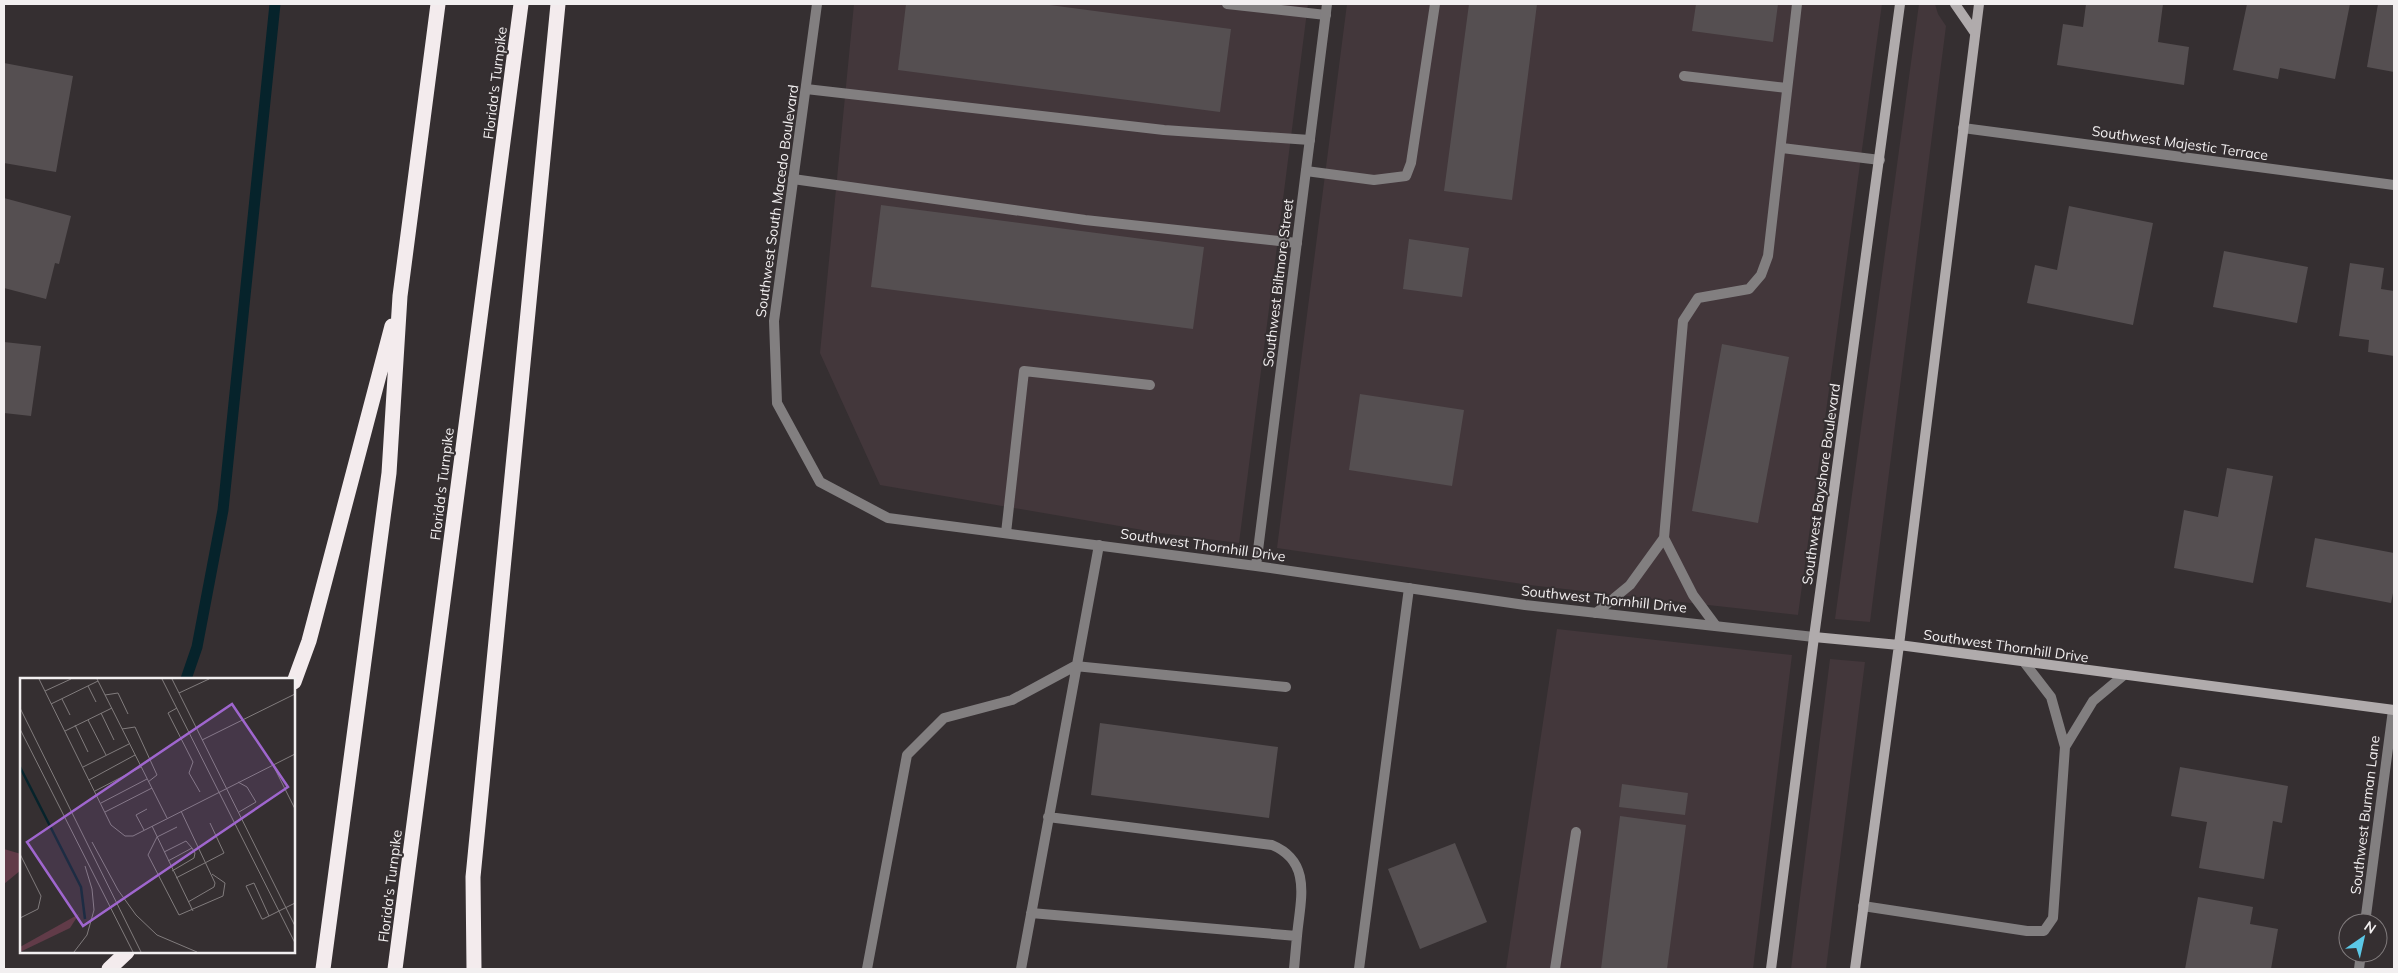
<svg xmlns="http://www.w3.org/2000/svg" width="2398" height="973" font-family="Mulish,sans-serif">
<style>
.built{fill:#43373b}
.green{fill:#613b48}
.lines{fill:none;stroke-linecap:round;stroke-linejoin:round}
.stream{stroke:#06232b;stroke-width:11}
.building{fill:#554f51}
.lane{stroke:#827f80;stroke-width:10}
.street{stroke:#827f80;stroke-width:10}
.secondary{stroke:#b0abac;stroke-width:10}
.highway{stroke:#f3ebed;stroke-width:15}
.labels{text-anchor:middle;stroke-width:4;stroke-linejoin:round;paint-order:stroke}
.street-label{font-size:14px;fill:#f2eff0;stroke:#352f31}
.inset-river{fill:none;stroke:#06232b;stroke-width:2.5}
.inset-road{fill:none;stroke:#817c7d;stroke-width:1}
.view{fill:#9f66ce;fill-opacity:0.15;stroke:#9f66ce;stroke-width:2.5}
.inset-edge{fill:none;stroke:#f2eff0;stroke-width:2.5}
</style>
<rect width="100%" height="100%" fill="#352f31"/>
<path class="built" d="M 854,4 L 1308,4 L 1239,543 L 1160,533 L 880,485 L 820,353 Z
M 1347,4 L 1882,4 L 1798,615 L 1529,585 L 1277,548 Z
M 1919,4 L 1935,4 L 1938,14 L 1946,26 L 1870,622 L 1835,619 Z
M 1557,629 L 1792,655 L 1753,969 L 1506,969 Z
M 1830,659 L 1865,662 L 1826,969 L 1791,969 Z"/>
<path class="green" d="M 4,849 L 21,854 L 21,870 L 4,884 Z"/>
<g class="lines">
<path class="stream" d="M 186,679 L 197,647 L 223,510 L 275,4"/>
</g>
<path class="building" d="M 906,4 L 1042,4 L 1231,29 L 1220,112 L 898,70 Z
M 1469,4 L 1537,4 L 1512,200 L 1444,191 Z
M 1696,4 L 1778,4 L 1773,42 L 1692,31 Z
M 2086,4 L 2163,4 L 2158,42 L 2189,47 L 2184,85 L 2057,65 L 2063,24 L 2083,27 Z
M 2247,4 L 2350,4 L 2335,79 L 2280,68 L 2278,79 L 2233,70 Z
M 2378,4 L 2394,4 L 2394,72 L 2367,67 Z
M 4,63 L 73,76 L 56,172 L 4,163 Z
M 4,198 L 71,216 L 59,264 L 55,263 L 46,299 L 4,288 Z
M 881,205 L 1204,247 L 1193,329 L 871,287 Z
M 2069,206 L 2153,223 L 2133,325 L 2027,303 L 2035,265 L 2057,270 Z
M 1409,239 L 1469,248 L 1462,297 L 1403,289 Z
M 2224,251 L 2308,267 L 2297,323 L 2213,307 Z
M 2350,263 L 2384,268 L 2381,289 L 2394,291 L 2394,356 L 2368,352 L 2369,340 L 2339,336 Z
M 4,342 L 41,346 L 31,416 L 4,413 Z
M 1722,344 L 1789,357 L 1758,523 L 1692,511 Z
M 1360,394 L 1464,410 L 1452,486 L 1349,470 Z
M 2227,468 L 2273,476 L 2253,583 L 2174,568 L 2184,510 L 2218,517 Z
M 2315,538 L 2394,553 L 2394,588 L 2391,603 L 2306,587 Z
M 1100,723 L 1278,747 L 1269,818 L 1091,795 Z
M 2180,767 L 2288,786 L 2282,823 L 2273,821 L 2264,879 L 2199,868 L 2207,822 L 2171,816 Z
M 1622,784 L 1688,793 L 1685,815 L 1619,807 Z
M 1620,816 L 1686,825 L 1667,969 L 1601,969 Z
M 1455,843 L 1487,922 L 1420,949 L 1388,869 Z
M 2198,897 L 2253,907 L 2250,924 L 2278,929 L 2271,969 L 2185,969 Z"/>
<g class="lines">
<path class="lane" d="M 1227,4 L 1326,15
M 1684,76 L 1787,88
M 806,89 L 1164,130 L 1310,140
M 1782,148 L 1880,160
M 1306,171 L 1374,180 L 1406,176 L 1411,163 L 1435,4
M 793,179 L 1085,220 L 1297,243
M 1006,533 L 1024,371 L 1150,385
M 1664,538 L 1683,321 L 1698,298 L 1749,289 L 1761,275 L 1768,256 L 1797,4
M 1596,613 L 1630,585 L 1664,538 L 1693,595 L 1716,626
M 2065,747 L 2093,701 L 2124,675
M 1048,817 L 1272,845 C 1313,862 1300,901 1297,936
M 1863,906 L 2027,931 L 2044,931 L 2053,918 L 2065,747 L 2051,697 L 2024,662
M 1031,913 L 1297,936 L 1294,969
M 867,969 L 907,755 L 944,718 L 1012,700 L 1075,666 L 1286,687
M 1021,969 L 1099,545
M 1359,969 L 1409,588
M 1555,969 L 1576,832"/>
<path class="street" d="M 817,4 L 774,321 L 777,403 L 820,482 L 888,518 L 1256,566 L 1525,605 L 1814,637
M 1963,128 L 2394,185
M 1256,566 L 1327,4
M 2365,923 L 2393,710
M 2359,969 L 2361,953"/>
<path class="secondary" d="M 1955,4 L 1975,33
M 1814,637 L 1899,645 L 2394,710
M 1771,969 L 1814,637 L 1900,4
M 1855,969 L 1899,645 L 1979,4"/>
<path class="highway" d="M 294,682 L 309,641 L 392,326
M 109,969 L 127,952
M 323,969 L 389,473 L 400,296 L 438,4
M 395,969 L 521,4
M 474,969 L 473,877 L 558,4"/>
</g>
<g class="labels">
<g class="street-label">
<text transform="translate(495 83) rotate(-83)" y="5">Florida's Turnpike</text>
<text transform="translate(2180 143) rotate(8)" y="5">Southwest Majestic Terrace</text>
<text transform="translate(777 201) rotate(-82)" y="5">Southwest South Macedo Boulevard</text>
<text transform="translate(1278 283) rotate(-83)" y="5">Southwest Biltmore Street</text>
<text transform="translate(442 484) rotate(-83)" y="5">Florida's Turnpike</text>
<text transform="translate(1821 484) rotate(-82)" y="5">Southwest Bayshore Boulevard</text>
<text transform="translate(1203 545) rotate(8)" y="5">Southwest Thornhill Drive</text>
<text transform="translate(1604 599) rotate(6)" y="5">Southwest Thornhill Drive</text>
<text transform="translate(2006 646) rotate(8)" y="5">Southwest Thornhill Drive</text>
<text transform="translate(2365 815) rotate(-83)" y="5">Southwest Burman Lane</text>
<text transform="translate(390 886) rotate(-83)" y="5">Florida's Turnpike</text>
</g>
</g>
<g transform="translate(20 678)">
<rect width="275" height="275" fill="#352f31"/>
<path d="M 59,236 L 50,250 L 0,274 L 0,269 Z" fill="#613b48"/>
<path class="inset-river" d="M 0,89 L 61,209 L 65,241"/>
<path class="inset-road" d="M 19,1 L 91,147 L 105,158 L 113,158 L 275,76M 77,1 L 147,140M 142,1 L 275,265M 152,1 L 275,248M 68,8 L 76,24M 25,13 L 51,1M 159,15 L 189,1M 85,17 L 98,15 L 108,36M 42,21 L 50,37M 31,26 L 78,3M 0,30 L 121,274M 157,30 L 148,35 L 173,84 L 169,95 L 180,114M 81,35 L 94,62M 68,42 L 86,77M 55,47 L 68,74M 0,51 L 113,274M 102,51 L 115,49 L 137,97 L 128,104M 45,53 L 92,30M 182,62 L 275,16M 253,87 L 275,131M 63,89 L 109,66M 69,102 L 115,77M 218,104 L 227,109 L 236,124 L 219,134M 75,113 L 121,89M 81,125 L 127,101M 161,133 L 195,205 L 194,209 L 168,224M 85,134 L 132,110M 132,148 L 173,233M 157,149 L 137,159 L 128,177 L 159,237 L 203,218 L 205,205 L 192,196M 124,152 L 116,137 L 127,131M 72,164 L 98,212 L 116,237 L 137,257 L 177,274M 144,174 L 166,163 L 172,170M 0,176 L 21,218 L 18,231 L 0,240M 148,183 L 172,170 L 175,175 L 174,180 L 152,193M 156,200 L 204,175 L 190,145M 249,238 L 234,205 L 226,208 L 242,241 L 243,241 L 275,225M 54,274 L 67,257 L 74,232 L 72,211 L 65,188"/>
<path class="view" d="M 212,26 L 268,109 L 63,248 L 7,164 Z"/>
<rect width="275" height="275" class="inset-edge"/>
</g>
<rect width="2398" height="973" fill="none" stroke="#f2eff0" stroke-width="10"/>
<g transform="translate(2363 938) rotate(34)"><circle r="24" fill="#352f31" stroke="#817c7d"/>
<path d="M0-4L9 19L0 12L-9 19Z" fill="#5bc8e7"/>
<text y="-8" font-size="14" font-weight="bold" text-anchor="middle" fill="#f2eff0">N</text>
</g>
</svg>
